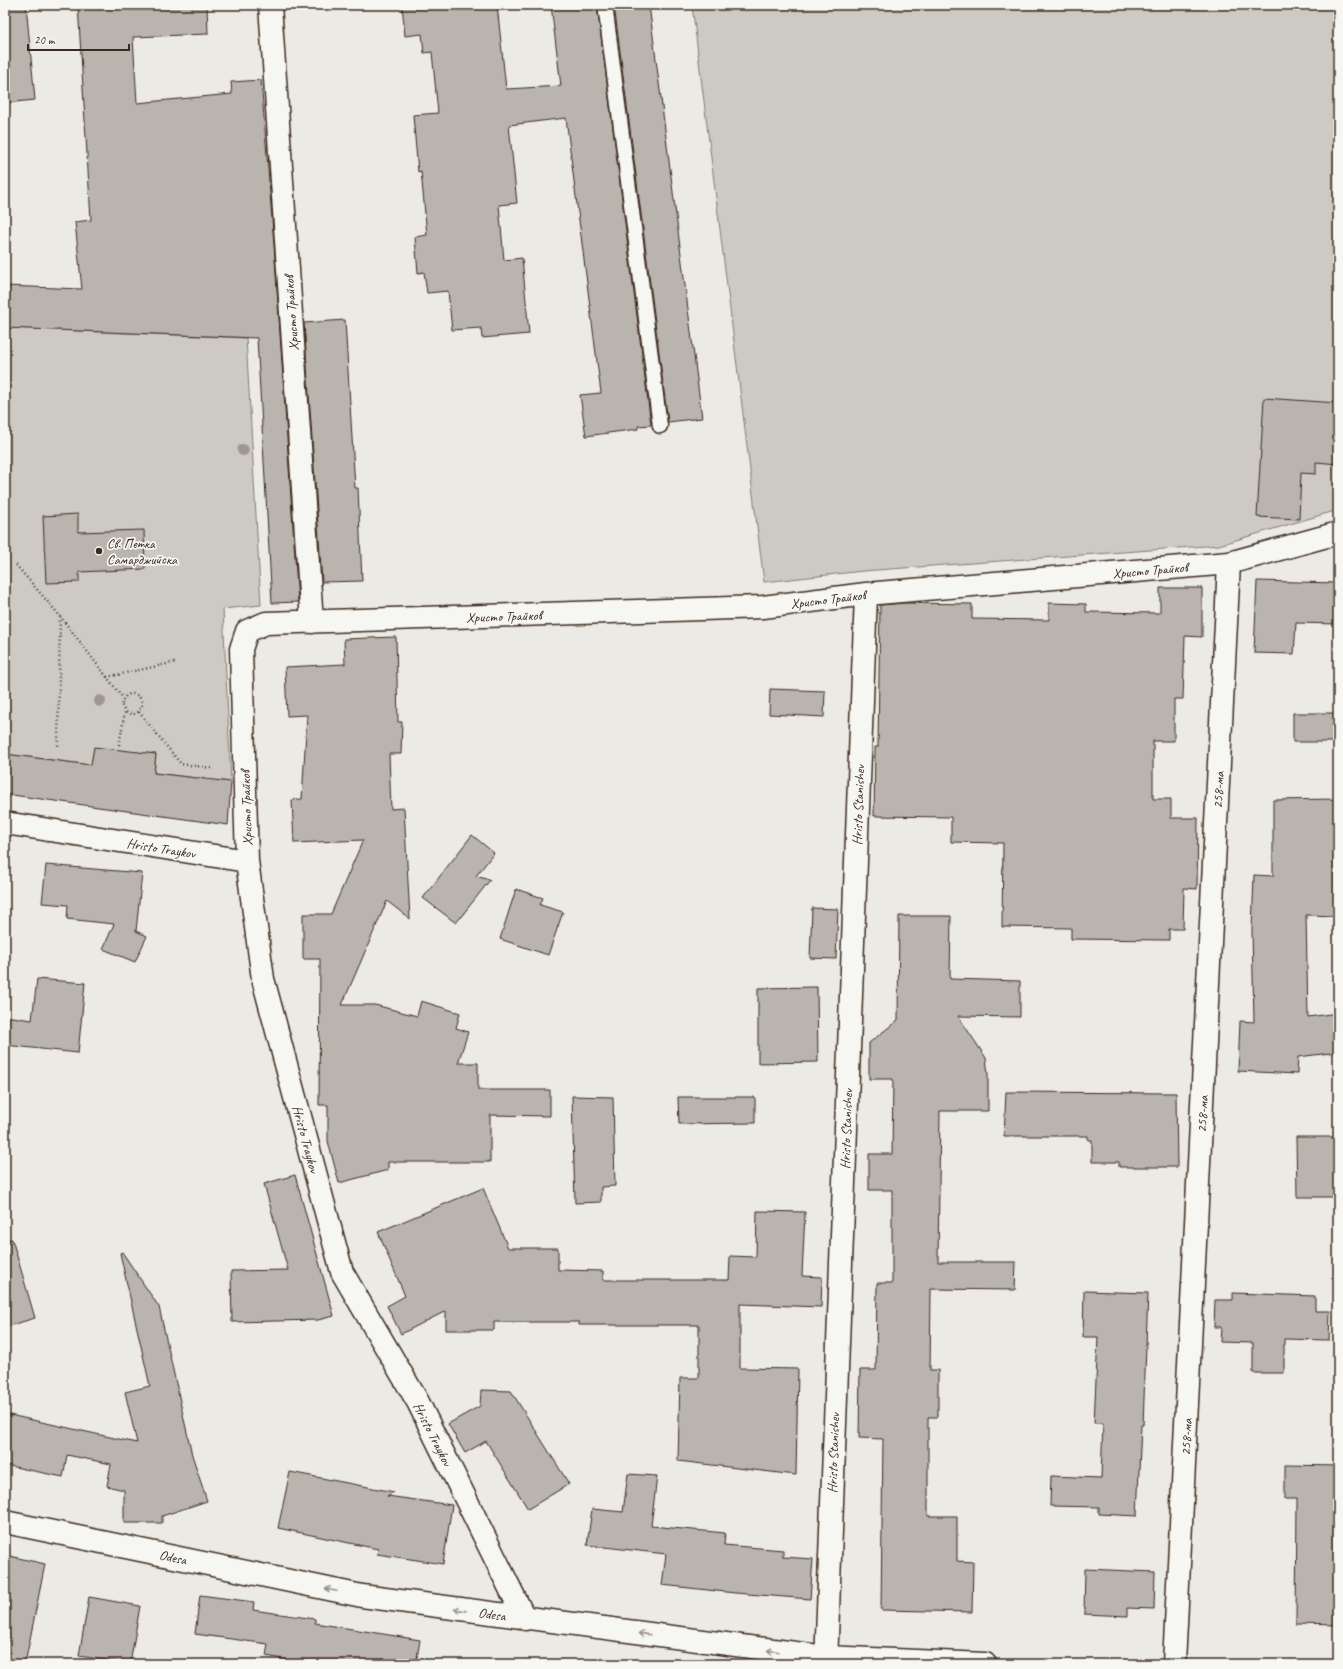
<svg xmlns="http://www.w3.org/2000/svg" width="1343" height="1669" font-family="Caveat,sans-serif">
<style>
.green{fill:#cdcac4;stroke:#847a71}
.building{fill:#bab4ae;stroke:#3b2a1e}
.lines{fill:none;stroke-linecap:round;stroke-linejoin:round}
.service-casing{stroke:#3b2a1e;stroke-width:17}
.minor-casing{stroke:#3b2a1e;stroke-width:25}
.path{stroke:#3b2a1e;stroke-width:2.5;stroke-dasharray:1 3;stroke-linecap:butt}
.service{stroke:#f6f6f2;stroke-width:14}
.minor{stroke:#f6f6f2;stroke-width:22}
.tree{fill:#9f968f}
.oneway{stroke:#989088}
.poi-dot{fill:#3b2a1e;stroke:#f6f6f2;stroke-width:1.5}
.labels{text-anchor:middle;stroke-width:3.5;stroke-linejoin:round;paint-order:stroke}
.street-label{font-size:14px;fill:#3b2a1e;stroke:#f6f6f2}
.poi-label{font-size:14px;fill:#3b2a1e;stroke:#f6f6f2;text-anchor:start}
</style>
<rect width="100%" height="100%" fill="#ebeae5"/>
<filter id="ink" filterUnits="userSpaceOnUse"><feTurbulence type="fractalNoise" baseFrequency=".025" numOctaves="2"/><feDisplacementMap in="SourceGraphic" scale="8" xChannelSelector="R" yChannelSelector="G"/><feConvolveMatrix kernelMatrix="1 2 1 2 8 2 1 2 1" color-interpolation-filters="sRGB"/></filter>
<g filter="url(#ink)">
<path class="green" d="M 692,5 L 1338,5 L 1338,510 L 1219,545 L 863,571 L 764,582 Z
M 5,328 L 246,338 L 261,605 L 223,609 L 231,782 L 154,773 L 156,754 L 94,748 L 91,765 L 5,754 Z"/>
<path class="building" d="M 5,5 L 26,5 L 35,100 L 5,103 Z
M 78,5 L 207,5 L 208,34 L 133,37 L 137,103 L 232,94 L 231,82 L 261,80 L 274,244 L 298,602 L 272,603 L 257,338 L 5,328 L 5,286 L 82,289 L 75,222 L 91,220 Z
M 402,5 L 497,5 L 506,89 L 561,86 L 551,5 L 597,5 L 651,425 L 638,426 L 638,429 L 586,436 L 580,395 L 601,393 L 566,118 L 509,125 L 517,203 L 499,205 L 504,260 L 522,258 L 529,334 L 482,338 L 481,328 L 452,330 L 448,291 L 427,293 L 424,272 L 418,273 L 415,237 L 427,235 L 421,171 L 418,172 L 413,115 L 438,113 L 432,52 L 424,53 L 422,34 L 405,36 Z
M 614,5 L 649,5 L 702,418 L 668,422 Z
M 345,320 L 355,488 L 358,488 L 362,581 L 322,582 L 304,323 Z
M 1264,398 L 1338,403 L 1338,464 L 1316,462 L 1316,474 L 1301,473 L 1299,519 L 1257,517 Z
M 78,514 L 78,532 L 144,530 L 145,569 L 79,572 L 79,582 L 46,583 L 43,516 Z
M 1257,581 L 1338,583 L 1338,624 L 1296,623 L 1294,654 L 1254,653 Z
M 1160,588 L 1202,588 L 1202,637 L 1185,636 L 1183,699 L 1174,699 L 1174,741 L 1153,741 L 1153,799 L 1171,799 L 1171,818 L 1198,818 L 1197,889 L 1184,888 L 1183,929 L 1169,929 L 1169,940 L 1071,939 L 1071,928 L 1002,927 L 1003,843 L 951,842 L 951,817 L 874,816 L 875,747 L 878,747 L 880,605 L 905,603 L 972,604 L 972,619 L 1049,620 L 1049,603 L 1086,604 L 1086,612 L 1160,613 Z
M 396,637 L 398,722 L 402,722 L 401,754 L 389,754 L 391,809 L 404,808 L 410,919 L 387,901 L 342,1005 L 375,1005 L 417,1016 L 421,1001 L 460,1013 L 456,1028 L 468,1032 L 458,1063 L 478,1063 L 478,1090 L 550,1090 L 550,1116 L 490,1115 L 490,1162 L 388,1162 L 388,1170 L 339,1183 L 328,1141 L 328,1105 L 319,1105 L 320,959 L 303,959 L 303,914 L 331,914 L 363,840 L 294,843 L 292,800 L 302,799 L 307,715 L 287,716 L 285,667 L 345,664 L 344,639 Z
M 770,689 L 825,691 L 824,717 L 769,714 Z
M 1293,713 L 1338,713 L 1338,742 L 1293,742 Z
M 94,747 L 156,754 L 154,773 L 231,782 L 228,825 L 5,794 L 5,754 L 91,765 Z
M 1338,799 L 1338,916 L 1306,915 L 1308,1017 L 1338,1013 L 1338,1052 L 1298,1057 L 1297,1074 L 1238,1071 L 1240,1021 L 1254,1022 L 1252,930 L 1254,875 L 1273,876 L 1273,800 Z
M 472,835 L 494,853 L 476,876 L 490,880 L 456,923 L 423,898 Z
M 46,865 L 142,873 L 136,931 L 147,936 L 135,962 L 103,949 L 114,924 L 67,919 L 68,905 L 42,903 Z
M 516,889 L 543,898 L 540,905 L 563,912 L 548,955 L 500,939 Z
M 812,908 L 838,909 L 836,959 L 810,958 Z
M 899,916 L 951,916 L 950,979 L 1020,981 L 1020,1017 L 958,1016 L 986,1058 L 988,1074 L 988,1111 L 940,1111 L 938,1262 L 1016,1262 L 1015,1290 L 931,1289 L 930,1370 L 938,1370 L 938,1417 L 928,1417 L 928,1516 L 957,1516 L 957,1561 L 973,1562 L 972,1612 L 881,1610 L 883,1439 L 859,1438 L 860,1370 L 876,1370 L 877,1283 L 892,1283 L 892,1190 L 869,1190 L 869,1154 L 892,1154 L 893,1079 L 869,1079 L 869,1043 L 898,1020 Z
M 37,979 L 85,983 L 78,1053 L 5,1045 L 5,1016 L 32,1020 Z
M 817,987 L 818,1062 L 758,1063 L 758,988 Z
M 1006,1092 L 1176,1093 L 1177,1167 L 1119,1167 L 1119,1162 L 1092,1162 L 1092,1140 L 1088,1140 L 1088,1136 L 1004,1136 Z
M 572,1096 L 613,1097 L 615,1186 L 601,1187 L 601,1202 L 575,1203 Z
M 678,1097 L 755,1097 L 755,1123 L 679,1124 Z
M 1296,1137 L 1338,1137 L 1338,1197 L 1297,1197 Z
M 295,1175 L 334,1316 L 318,1320 L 232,1322 L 231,1271 L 288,1270 L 264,1184 Z
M 483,1188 L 508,1248 L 558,1248 L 558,1270 L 603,1271 L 603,1280 L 729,1280 L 730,1256 L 756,1257 L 757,1211 L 805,1212 L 802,1276 L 822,1277 L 821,1307 L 740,1304 L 740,1368 L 798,1369 L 796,1475 L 678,1461 L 680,1378 L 699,1378 L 699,1325 L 579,1325 L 579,1322 L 494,1322 L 494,1330 L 446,1330 L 446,1311 L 401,1334 L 387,1306 L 405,1296 L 378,1232 Z
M 12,1239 L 35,1318 L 5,1327 L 5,1240 Z
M 122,1252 L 159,1307 L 192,1455 L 207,1501 L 162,1516 L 162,1523 L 124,1523 L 124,1490 L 107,1486 L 111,1464 L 67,1455 L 63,1477 L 5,1465 L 5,1414 L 137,1443 L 125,1392 L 150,1386 L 120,1253 Z
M 1084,1291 L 1148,1293 L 1143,1425 L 1141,1425 L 1137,1516 L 1099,1514 L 1099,1507 L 1050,1506 L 1051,1476 L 1101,1478 L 1103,1423 L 1094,1423 L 1098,1337 L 1083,1337 Z
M 1233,1293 L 1315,1296 L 1315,1311 L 1330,1311 L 1329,1340 L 1284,1339 L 1284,1373 L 1253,1373 L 1253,1343 L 1220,1342 L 1221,1327 L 1214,1327 L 1215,1300 L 1233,1300 Z
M 481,1390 L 511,1391 L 569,1484 L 528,1509 L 486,1441 L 465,1453 L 448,1424 L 480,1406 Z
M 1285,1465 L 1338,1466 L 1338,1625 L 1296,1624 L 1297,1499 L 1285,1499 Z
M 290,1472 L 394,1492 L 387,1496 L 452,1505 L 443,1564 L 377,1554 L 378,1549 L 278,1528 Z
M 628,1474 L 657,1476 L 651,1526 L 725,1533 L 724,1545 L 783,1550 L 783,1557 L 813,1559 L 810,1599 L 735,1593 L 662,1585 L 666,1554 L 587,1545 L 592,1509 L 623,1512 Z
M 5,1555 L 45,1564 L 25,1664 L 5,1664 Z
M 1085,1569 L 1155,1572 L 1154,1609 L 1127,1608 L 1127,1616 L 1084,1614 Z
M 200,1595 L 254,1602 L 253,1610 L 315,1619 L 315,1623 L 420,1640 L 416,1664 L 311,1664 L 266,1656 L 268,1644 L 195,1634 Z
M 89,1597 L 140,1606 L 130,1664 L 79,1656 Z"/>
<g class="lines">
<defs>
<path id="service" d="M 605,5 L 660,426"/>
<path id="minor" d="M 270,5 L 312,622
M 5,823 L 247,861
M 5,1522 L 362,1596 L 826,1657 L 985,1664
M 525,1619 L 418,1402 L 342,1272 L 263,979 L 247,861 L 241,649 L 247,631 L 266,623 L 763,607 L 866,594 L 1229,563 L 1338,533
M 826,1664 L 866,594
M 1174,1664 L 1229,563"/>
</defs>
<use href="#service" class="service-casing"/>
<use href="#minor" class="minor-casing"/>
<path class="path" d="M 16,565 L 60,616 L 58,747
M 60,616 L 123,698
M 107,677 L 176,662
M122 704a10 10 0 1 1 20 0a10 10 0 1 1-20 0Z
M 139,712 L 181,764 L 211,768
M 119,745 L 125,712"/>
<use href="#service" class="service"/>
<use href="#minor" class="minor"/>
</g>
<g class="tree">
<circle cx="243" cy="450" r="6"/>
<circle cx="100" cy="701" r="6"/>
</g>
<defs><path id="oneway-shaft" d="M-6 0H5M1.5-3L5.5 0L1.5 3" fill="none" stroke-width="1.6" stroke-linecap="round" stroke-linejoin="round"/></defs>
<g class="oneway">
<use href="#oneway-shaft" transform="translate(331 1590) rotate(-168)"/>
<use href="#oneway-shaft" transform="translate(460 1610) rotate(-172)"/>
<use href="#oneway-shaft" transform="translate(644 1634) rotate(-173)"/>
<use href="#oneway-shaft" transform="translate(773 1651) rotate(-173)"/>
</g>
</g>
<circle class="poi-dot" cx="99" cy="551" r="4"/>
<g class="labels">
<g class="street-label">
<text transform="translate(291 313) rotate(-94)" y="5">Христо Трайков</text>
<text transform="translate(1150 570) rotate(-5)" y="5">Христо Трайков</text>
<text transform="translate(828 599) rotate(-7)" y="5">Христо Трайков</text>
<text transform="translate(504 616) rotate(-2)" y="5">Христо Трайков</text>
<text transform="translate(1218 790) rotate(-87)" y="5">258-ма</text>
<text transform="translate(858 805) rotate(-88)" y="5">Hristo Stanishev</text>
<text transform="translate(246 808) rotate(-92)" y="5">Христо Трайков</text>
<text transform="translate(161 848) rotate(9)" y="5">Hristo Traykov</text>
<text transform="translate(1202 1114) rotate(-87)" y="5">258-ма</text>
<text transform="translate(846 1129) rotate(-88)" y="5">Hristo Stanishev</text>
<text transform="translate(306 1139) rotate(75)" y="5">Hristo Traykov</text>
<text transform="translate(433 1434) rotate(63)" y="5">Hristo Traykov</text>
<text transform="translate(1186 1437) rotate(-87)" y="5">258-ма</text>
<text transform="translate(833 1453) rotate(-88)" y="5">Hristo Stanishev</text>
<text transform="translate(173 1557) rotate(12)" y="5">Odesa</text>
<text transform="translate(492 1614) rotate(8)" y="5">Odesa</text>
</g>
<g class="poi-label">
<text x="107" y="548">Св. Петка<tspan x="107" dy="16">Самарджийска</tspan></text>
</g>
</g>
<rect width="1343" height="1669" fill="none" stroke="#f6f6f2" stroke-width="20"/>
<rect x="10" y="10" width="1323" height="1649" fill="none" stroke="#3b2a1e" stroke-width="1.5" filter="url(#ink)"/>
<path d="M28 44v6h101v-6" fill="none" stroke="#3b2a1e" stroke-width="2"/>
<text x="34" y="44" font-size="12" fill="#3b2a1e" stroke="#f6f6f2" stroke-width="3" paint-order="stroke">20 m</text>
</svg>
